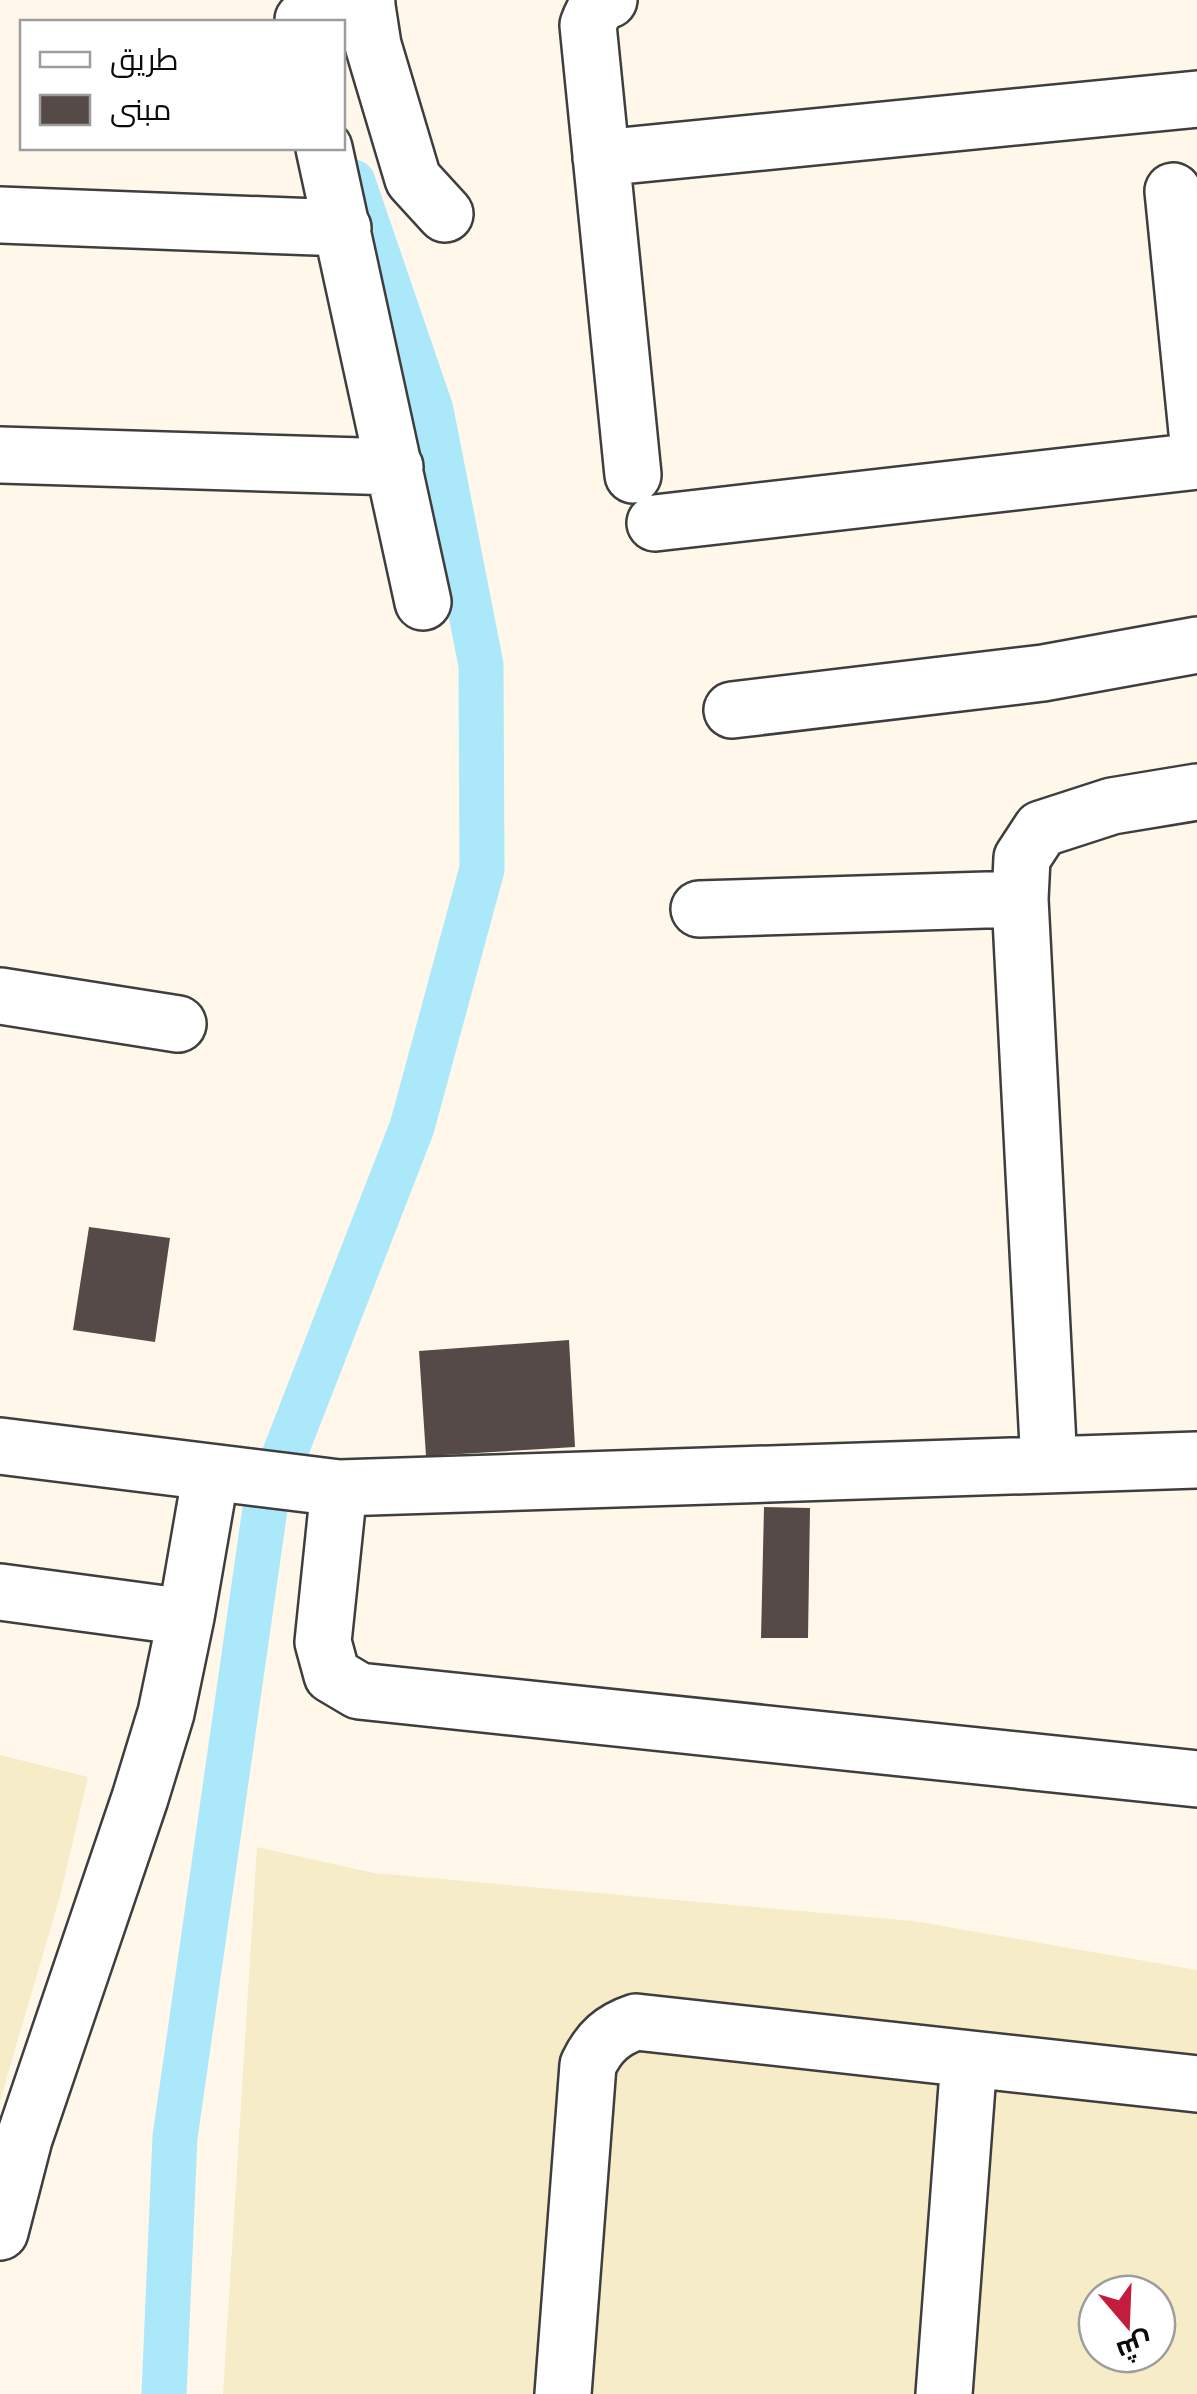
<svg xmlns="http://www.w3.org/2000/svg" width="1197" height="2394" font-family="'IBM Plex Serif',Cairo,serif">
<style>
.farmland{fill:#f6ecc8;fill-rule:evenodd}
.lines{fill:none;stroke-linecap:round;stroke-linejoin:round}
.canal{stroke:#abe8fa;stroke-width:45}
.building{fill:#554a47}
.minor-casing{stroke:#3e3e3e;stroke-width:60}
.minor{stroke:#fff;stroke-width:55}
</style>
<rect width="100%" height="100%" fill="#fff8ea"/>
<path class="farmland" d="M 0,1755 L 88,1777 L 60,1896 L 0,2101 Z
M 257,1847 L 374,1873 L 913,1921 L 1197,1970 L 1197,2394 L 223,2394 ZM 1097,2294 L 1157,2294 L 1157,2354 L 1097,2354 Z"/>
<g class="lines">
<path class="canal" d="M 164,2394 L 175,2137 L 266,1502 L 412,1127 L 482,869 L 481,665 L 431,410 L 353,182"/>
</g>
<path class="building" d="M 89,1227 L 170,1238 L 155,1342 L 73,1330 Z
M 569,1340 L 575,1447 L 426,1456 L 419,1351 Z
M 764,1507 L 810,1508 L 808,1638 L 761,1638 Z"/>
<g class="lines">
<defs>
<path id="minor" d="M 366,0 L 373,45 L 413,179 L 445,214
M 609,0 C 596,4 592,14 588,25 L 633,475
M 303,22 L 303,20 L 367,4
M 324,148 L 423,602
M 601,158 L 1197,99
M 1173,191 L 1197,432
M 0,215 L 343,228
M 0,455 L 395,467
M 655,523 L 1197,461
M 732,710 L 1043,673 L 1197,645
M 699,909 L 1020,899
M 0,996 L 178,1024
M 0,1446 L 339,1488 L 1197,1460
M 1049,1465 L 1020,899 L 1022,858 L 1041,829 L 1112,806 L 1197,792
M 339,1488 L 323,1642 L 332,1675 L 359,1691 L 1197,1779
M 0,1592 L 186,1617
M 0,2232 L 24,2139 L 140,1798 L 166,1713 L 186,1617 L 211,1473
M 563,2394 L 588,2065 C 599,2042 612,2030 636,2022 L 1197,2084
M 944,2394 L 969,2059"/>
</defs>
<use href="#minor" class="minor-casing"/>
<use href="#minor" class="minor"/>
</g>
<rect x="20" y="20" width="325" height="130" fill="#ffffff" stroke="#9d9d9d" stroke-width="2.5"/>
<rect x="40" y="52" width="50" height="15" fill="#ffffff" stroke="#9d9d9d" stroke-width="2.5"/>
<text x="110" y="70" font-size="30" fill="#0b0b0b">طريق</text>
<rect x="40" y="95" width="50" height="30" fill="#554a47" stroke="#9d9d9d" stroke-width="2.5"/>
<text x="110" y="120" font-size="30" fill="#0b0b0b">مبنى</text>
<g transform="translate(1127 2324) rotate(161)"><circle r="48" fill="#ffffff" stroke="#9d9d9d" stroke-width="2.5"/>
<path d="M0-8L18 38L0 25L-18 38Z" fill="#c31c3d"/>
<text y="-15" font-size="28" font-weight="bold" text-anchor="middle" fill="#0b0b0b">ش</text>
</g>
</svg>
